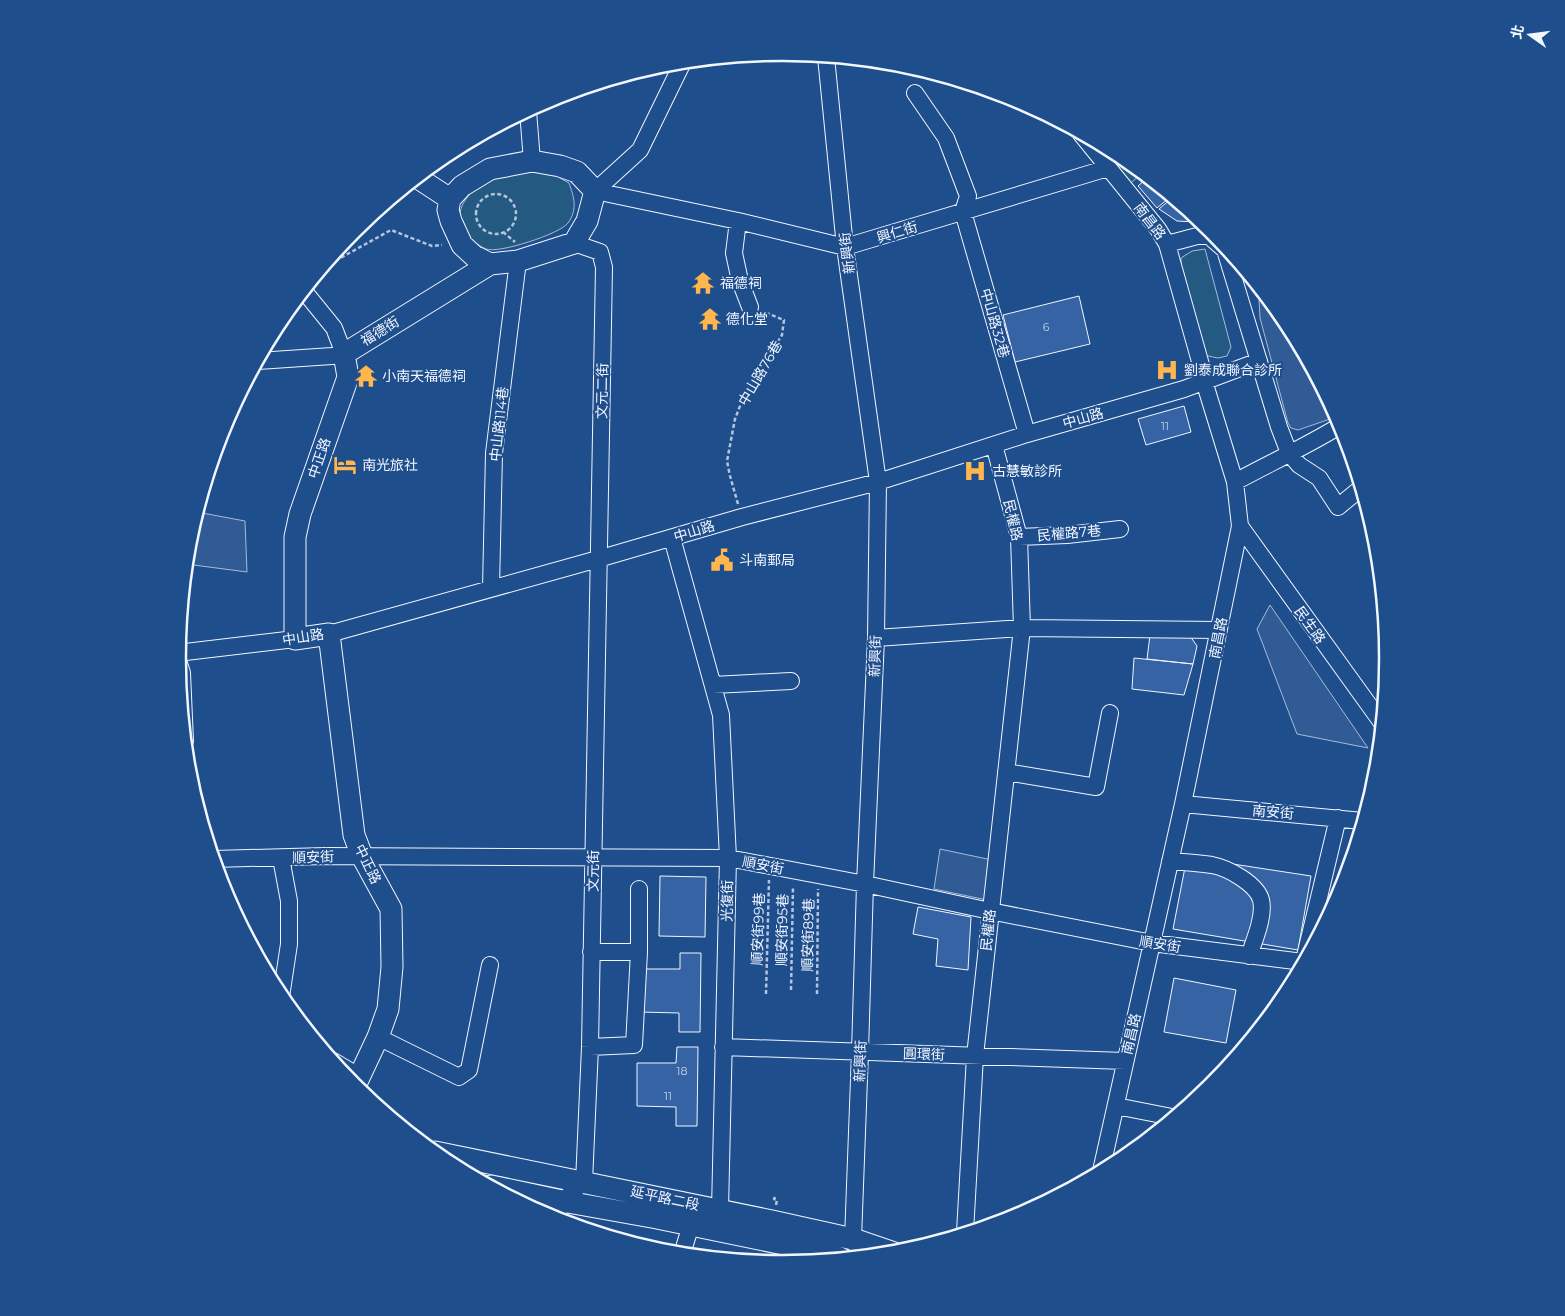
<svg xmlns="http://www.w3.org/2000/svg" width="1565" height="1316" font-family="Montserrat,'Noto Sans TC',sans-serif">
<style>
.green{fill:#245a82;stroke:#a8bbd7}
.parking{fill:#305b95;stroke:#a8bbd7}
.building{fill:#3563a3;stroke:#f2f6ff}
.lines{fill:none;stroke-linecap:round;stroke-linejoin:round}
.minor-casing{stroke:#f2f6ff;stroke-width:18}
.major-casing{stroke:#f2f6ff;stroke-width:23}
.path{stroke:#b3c4dc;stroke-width:2.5;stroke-dasharray:4 2.5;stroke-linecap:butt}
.minor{stroke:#1f4e8c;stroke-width:16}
.major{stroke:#1f4e8c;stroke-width:21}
.labels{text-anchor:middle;stroke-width:4;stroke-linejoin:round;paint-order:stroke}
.number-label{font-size:11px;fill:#c3d1e8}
.street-label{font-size:14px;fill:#f2f6ff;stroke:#1f4e8c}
.poi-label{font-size:14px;fill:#f2f6ff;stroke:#1f4e8c;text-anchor:start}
.rim{fill:none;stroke:#f2f6ff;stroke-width:2.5}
</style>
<rect width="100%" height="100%" fill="#1f4e8c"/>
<path class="green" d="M 1101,145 L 1119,155 L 1142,173 L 1131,183 Z
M 532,171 L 551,173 L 569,183 C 574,197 578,209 568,223 C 560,234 498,254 486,249 C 477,245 471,240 465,232 C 452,214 465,196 481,184 C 485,182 490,177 494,176 C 504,172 521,173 532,171 Z
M 1205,249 L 1231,347 L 1227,356 L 1218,358 L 1203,355 L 1181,266 L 1181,258 L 1192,251 Z"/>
<path class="parking" d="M 1265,296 L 1286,322 L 1336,415 L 1330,419 L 1298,430 L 1291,428 L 1288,423 L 1260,318 L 1259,300 Z
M 197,512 L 245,521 L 247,572 L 186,564 L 189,540 Z
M 1270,605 L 1368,748 L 1297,734 L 1257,629 Z
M 940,849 L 992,860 L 987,900 L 934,889 Z"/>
<path class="building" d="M 1147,178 L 1162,190 L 1169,198 L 1157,208 L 1138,186 Z
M 1172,198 L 1199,220 L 1197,222 L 1177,221 L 1159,209 Z
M 1079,296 L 1090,344 L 1015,362 L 1003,315 Z
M 1184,406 L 1191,432 L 1146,445 L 1138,419 Z
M 1150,635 L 1190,636 L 1197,646 L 1193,664 L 1147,659 Z
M 1134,658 L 1193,664 L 1184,695 L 1132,689 Z
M 1187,857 L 1311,876 L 1298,950 L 1173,929 Z
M 660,876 L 706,877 L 705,937 L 659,936 Z
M 918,907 L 971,917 L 968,970 L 936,966 L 938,939 L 913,934 Z
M 680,953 L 701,953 L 700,1032 L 679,1032 L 679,1013 L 640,1012 L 641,969 L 680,969 Z
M 1174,978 L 1236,990 L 1226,1043 L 1164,1032 Z
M 677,1047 L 698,1047 L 697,1126 L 676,1126 L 676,1107 L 637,1106 L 637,1063 L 676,1063 Z"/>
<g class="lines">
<defs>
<path id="minor" d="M 826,57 L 845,247 L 878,482 L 876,638 L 865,884 L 860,1052 L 853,1239 L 862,1256
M 915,93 L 946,138 L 968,196 L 963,212 L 1027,434
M 528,111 L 532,161
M 1081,134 L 1158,229 L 1167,244 L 1201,365 L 1204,381 L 1235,482 L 1240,526 L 1183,804 L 1101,1171
M 595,191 L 738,221 L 845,247 L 1108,168
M 595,191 L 640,150 L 683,62
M 738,221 L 734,253 L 740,281 L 750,307
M 1167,244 L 1201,235 L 1210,237 L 1225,250 L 1279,427 L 1289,453 L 1299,465 L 1319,478 L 1338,507 L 1361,488
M 258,361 L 332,356 L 344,354 L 334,328 L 304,291
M 1235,482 C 1270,463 1307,446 1341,425
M 1240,526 L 1382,723
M 1019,537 L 1067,535 L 1120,529
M 672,538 L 721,715 L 728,858 L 720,1210 L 691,1225 L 682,1254
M 491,588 L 494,453 L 518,261
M 329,634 L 598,559 L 742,517 L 878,482 L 1027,434 L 1184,389 L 1259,361
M 876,638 L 1022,628 L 1219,630
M 177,653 L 295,639
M 177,657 L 182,673 L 185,741
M 713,685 L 791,681
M 1006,772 L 1096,787 L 1110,713
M 1183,804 L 1363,821
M 214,859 L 325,856 L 728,858 L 865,884 L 990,911 L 1152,943 L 1303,962
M 1170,861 C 1184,862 1198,863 1212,865 C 1228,868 1257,884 1261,900 C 1265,916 1254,941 1249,956
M 591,952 L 639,952
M 1304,960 L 1338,818
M 281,997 L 289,944 L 289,901 L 281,858
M 378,1037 L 459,1077 L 469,1070 L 490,965
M 590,1047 L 634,1045 L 639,952 L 639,889
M 723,1047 L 1125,1061
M 333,1061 L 360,1077
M 1116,1106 L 1172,1117
M 556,1219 L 562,1201 L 584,1182 L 590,1047 L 604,267 L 600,252 L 574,243
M 965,1232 L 975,1056 L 1022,628 L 1019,537 L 994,445"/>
<path id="major" d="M 418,178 L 450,199
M 355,1086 L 378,1037 L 388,1009 L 392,967 L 391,909 L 362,856 L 354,835 L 329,634 L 295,639 L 295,537 L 300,514 L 348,377 L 344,354 L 490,264 L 518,261 L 574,243 L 587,221 L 595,191 L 577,172 L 560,166 L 532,161 L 490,169 L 462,186 L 450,199 L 448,210 L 451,221 L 462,245 L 474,256 L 490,264
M 435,1152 L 772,1221 L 853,1239 L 894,1253
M 491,1186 L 562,1201 L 657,1218 L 822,1252 L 840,1258"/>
</defs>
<use href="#minor" class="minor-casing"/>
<use href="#major" class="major-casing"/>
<path class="path" d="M476 214a20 20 0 1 1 40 0a20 20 0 1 1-40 0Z
M 1173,199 L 1191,222
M 503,232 L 515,242
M 324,267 L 391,230 L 432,246 L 442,245
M 738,504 L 730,476 L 727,461 L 735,419 L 745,393 L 782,335 L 784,320 L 764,312
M 791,990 L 793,886
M 766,994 L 769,880
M 817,994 L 818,889
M 775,1197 L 774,1199 L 777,1200 L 776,1205"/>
<use href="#minor" class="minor"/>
<use href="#major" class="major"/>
</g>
<defs>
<symbol id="temple-bare" viewBox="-9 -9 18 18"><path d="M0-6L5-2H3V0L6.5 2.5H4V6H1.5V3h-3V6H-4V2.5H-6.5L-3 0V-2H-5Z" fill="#ffb74d" stroke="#1f4e8c" stroke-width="2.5" paint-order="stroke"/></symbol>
<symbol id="hospital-bare" viewBox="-9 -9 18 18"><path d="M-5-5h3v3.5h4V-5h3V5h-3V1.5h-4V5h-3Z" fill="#ffb74d" stroke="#1f4e8c" stroke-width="2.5" paint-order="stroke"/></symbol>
<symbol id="hotel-bare" viewBox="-9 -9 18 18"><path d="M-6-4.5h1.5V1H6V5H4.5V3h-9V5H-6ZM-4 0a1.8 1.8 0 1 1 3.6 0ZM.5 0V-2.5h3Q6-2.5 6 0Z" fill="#ffb74d" stroke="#1f4e8c" stroke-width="2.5" paint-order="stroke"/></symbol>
<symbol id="civic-bare" viewBox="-9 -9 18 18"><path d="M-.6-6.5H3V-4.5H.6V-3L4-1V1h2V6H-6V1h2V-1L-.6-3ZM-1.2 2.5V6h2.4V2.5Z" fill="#ffb74d" stroke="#1f4e8c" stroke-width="2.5" paint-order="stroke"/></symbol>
</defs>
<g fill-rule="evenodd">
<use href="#temple-bare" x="687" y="267" width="32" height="32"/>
<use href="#temple-bare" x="694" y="303" width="32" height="32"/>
<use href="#hospital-bare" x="1151" y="354" width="32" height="32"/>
<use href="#temple-bare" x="350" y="360" width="32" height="32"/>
<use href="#hotel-bare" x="329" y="449" width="32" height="32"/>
<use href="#hospital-bare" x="959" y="455" width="32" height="32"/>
<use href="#civic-bare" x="706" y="544" width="32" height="32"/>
</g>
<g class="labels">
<g class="number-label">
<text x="1046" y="331">6</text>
<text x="1165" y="430">11</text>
<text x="682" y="1075">18</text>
<text x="668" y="1100">11</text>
</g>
<g class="street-label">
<text transform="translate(1150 221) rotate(53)" y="5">南昌路</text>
<text transform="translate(897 232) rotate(-17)" y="5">興仁街</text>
<text transform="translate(847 253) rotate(-97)" y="5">新興街</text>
<text transform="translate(995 323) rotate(74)" y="5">中山路32巷</text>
<text transform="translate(380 331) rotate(-32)" y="5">福德街</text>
<text transform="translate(760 373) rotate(-60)" y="5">中山路76巷</text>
<text transform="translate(602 391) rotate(-89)" y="5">文元二街</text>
<text transform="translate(1083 418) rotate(-16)" y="5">中山路</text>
<text transform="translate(499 424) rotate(-84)" y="5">中山路114巷</text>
<text transform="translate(319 458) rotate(-71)" y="5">中正路</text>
<text transform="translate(1013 520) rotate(77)" y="5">民權路</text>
<text transform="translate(694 531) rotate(-17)" y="5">中山路</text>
<text transform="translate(1069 533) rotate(-5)" y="5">民權路7巷</text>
<text transform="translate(1310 625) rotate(55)" y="5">民生路</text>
<text transform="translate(303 637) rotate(-9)" y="5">中山路</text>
<text transform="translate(1218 638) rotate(-79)" y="5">南昌路</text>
<text transform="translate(875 656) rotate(-88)" y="5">新興街</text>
<text transform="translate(1273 812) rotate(5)" y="5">南安街</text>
<text transform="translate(313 857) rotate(-2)" y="5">順安街</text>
<text transform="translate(368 864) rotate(64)" y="5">中正路</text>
<text transform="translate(763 865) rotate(11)" y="5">順安街</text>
<text transform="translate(593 871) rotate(-89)" y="5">文元街</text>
<text transform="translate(727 901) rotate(-89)" y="5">光復街</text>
<text transform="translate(758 929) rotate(-88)" y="5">順安街99巷</text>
<text transform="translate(782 930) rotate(-89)" y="5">順安街95巷</text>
<text transform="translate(988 930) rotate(-84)" y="5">民權路</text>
<text transform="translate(808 935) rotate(-89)" y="5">順安街89巷</text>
<text transform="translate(1160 944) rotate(9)" y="5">順安街</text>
<text transform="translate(1131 1034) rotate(-77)" y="5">南昌路</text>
<text transform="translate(924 1054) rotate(2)" y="5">圓環街</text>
<text transform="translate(860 1061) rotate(-88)" y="5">新興街</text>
<text transform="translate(665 1198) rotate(12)" y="5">延平路二段</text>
</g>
<g class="poi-label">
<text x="720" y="288">福德祠</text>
<text x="726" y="324">德化堂</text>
<text x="1184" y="375">劉泰成聯合診所</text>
<text x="382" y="381">小南天福德祠</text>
<text x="362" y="470">南光旅社</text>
<text x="992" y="476">古慧敏診所</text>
<text x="739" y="565">斗南郵局</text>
</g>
</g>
<path d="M0 0H1565V1316H0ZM782 61H783A596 596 0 0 1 1379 657V659A596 596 0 0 1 783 1255H782A596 596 0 0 1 186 659V657A596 596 0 0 1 782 61Z" fill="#1f4e8c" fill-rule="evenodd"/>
<path class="rim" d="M782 61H783A596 596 0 0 1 1379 657V659A596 596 0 0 1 783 1255H782A596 596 0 0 1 186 659V657A596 596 0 0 1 782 61Z"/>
<g transform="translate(1530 35) rotate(284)" stroke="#1f4e8c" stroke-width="4" paint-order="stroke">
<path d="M0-4L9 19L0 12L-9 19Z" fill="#f2f6ff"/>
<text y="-8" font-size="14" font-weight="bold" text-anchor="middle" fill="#f2f6ff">北</text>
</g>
</svg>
